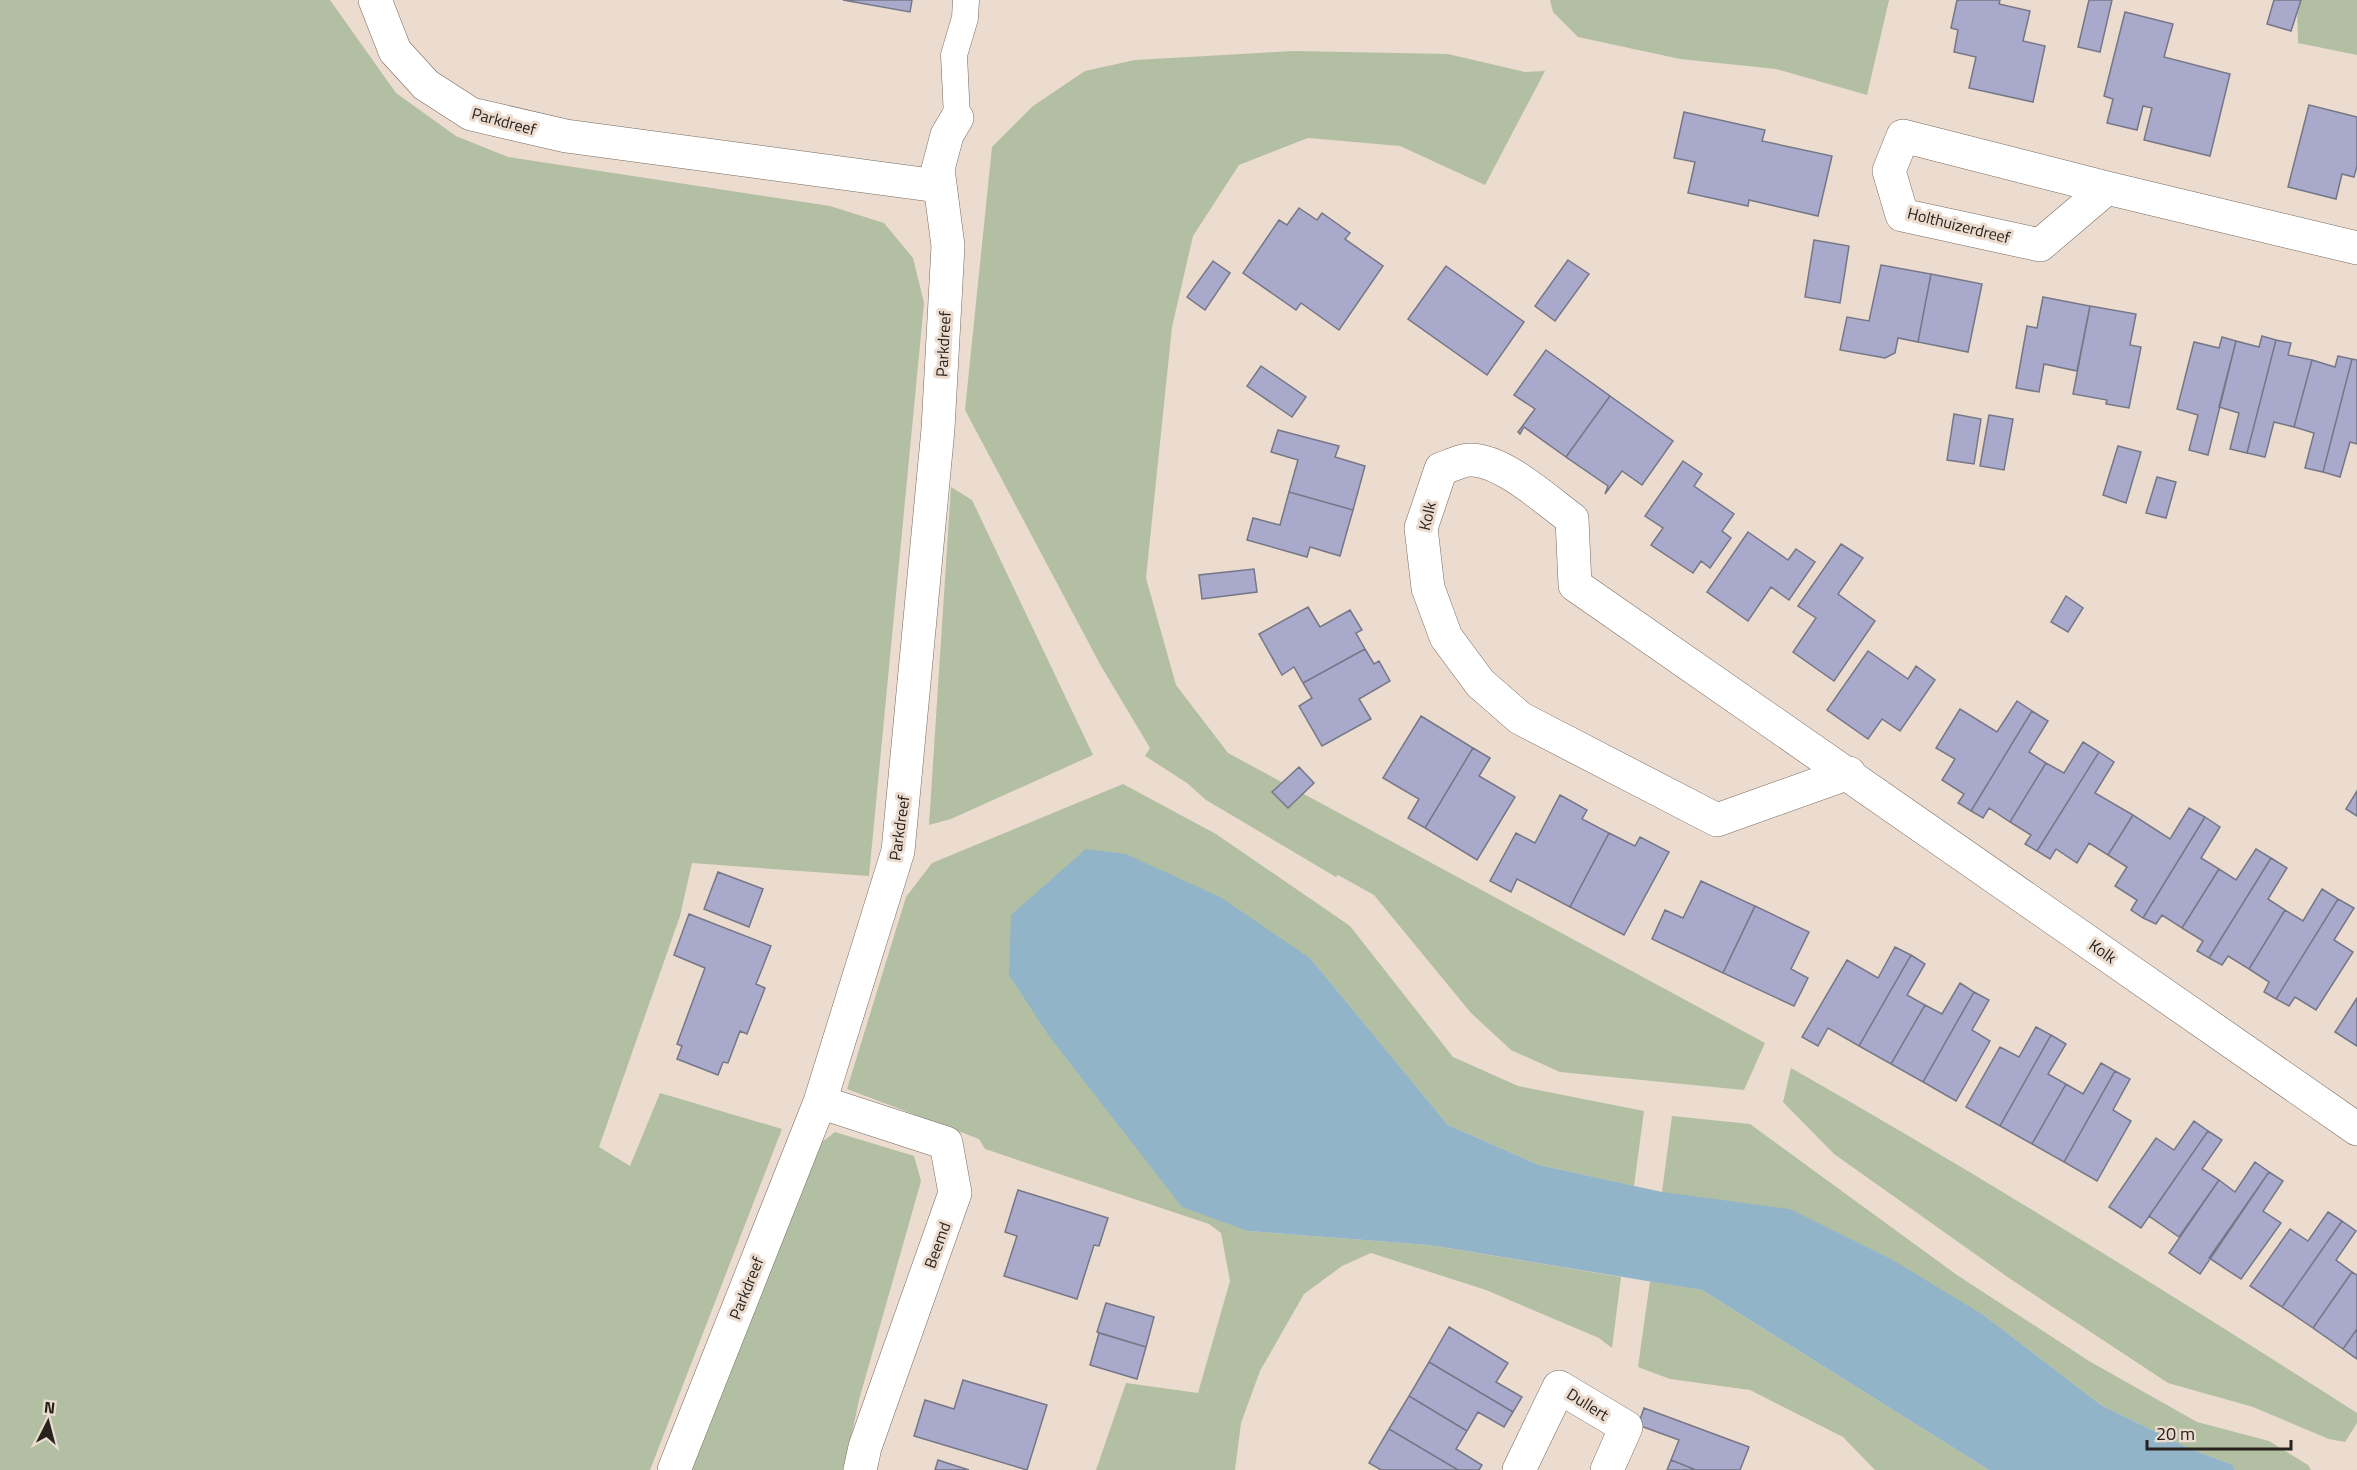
<svg xmlns="http://www.w3.org/2000/svg" width="2357" height="1470" font-family="'Titillium Web',sans-serif">
<style>
.green{fill:#b3bfa2}
.water{fill:#92b4c9}
.building{fill:#a8a9cb;stroke:#767786;stroke-width:1.5}
.lines{fill:none;stroke-linecap:round;stroke-linejoin:round}
.service-casing{stroke:#76695e;stroke-width:27}
.minor-casing{stroke:#76695e;stroke-width:34}
.service{stroke:#fff;stroke-width:26}
.minor{stroke:#fff;stroke-width:33}
.labels{text-anchor:middle;stroke-width:6;stroke-linejoin:round;paint-order:stroke}
.street-label{font-size:16px;fill:#27221d;stroke:#ebdccf}
</style>
<rect width="100%" height="100%" fill="#ebdccf"/>
<path class="green" d="M 0,0 L 330,0 L 396,93 L 456,136 L 508,157 L 830,206 L 884,223 L 913,258 L 924,303 L 869,876 L 692,863 L 680,916 L 599,1147 L 630,1166 L 660,1093 L 782,1129 L 650,1470 L 0,1470 Z
M 1550,0 L 1889,0 L 1867,95 L 1776,69 L 1680,59 L 1578,37 L 1553,12 Z
M 2297,0 L 2357,0 L 2357,55 L 2298,43 Z
M 1294,51 L 1448,54 L 1525,72 L 1545,71 L 1485,185 L 1400,146 L 1308,138 L 1239,165 L 1193,236 L 1172,327 L 1146,578 L 1176,685 L 1228,753 L 1765,1043 L 1744,1090 L 1560,1072 L 1511,1050 L 1471,1013 L 1374,895 L 1338,875 L 1336,877 L 1206,800 L 1187,783 L 1145,756 L 1150,748 L 1101,666 L 965,410 L 992,147 L 1033,106 L 1085,71 L 1135,60 Z
M 951,487 L 972,500 L 1093,755 L 951,819 L 929,825 Z
M 1123,784 L 1216,834 L 1350,926 L 1453,1057 L 1518,1086 L 1644,1111 L 1634,1186 L 1539,1165 L 1448,1125 L 1311,959 L 1248,1231 L 1429,1245 L 1621,1277 L 1612,1348 L 1599,1338 L 1486,1290 L 1371,1253 L 1342,1266 L 1304,1294 L 1260,1371 L 1241,1423 L 1235,1470 L 1096,1470 L 1126,1383 L 1198,1393 L 1230,1281 L 1221,1233 L 1209,1224 L 985,1149 L 979,1139 L 847,1089 L 906,897 L 932,863 Z
M 1791,1068 C 1983,1177 2171,1294 2357,1413 L 2357,1423 L 2345,1442 L 2329,1439 L 2253,1407 L 2168,1383 L 2009,1278 L 1834,1154 L 1783,1102 Z
M 1672,1116 L 1750,1124 L 1957,1275 L 2089,1361 L 2197,1422 L 2269,1441 L 2308,1465 L 2311,1470 L 2235,1470 L 2233,1465 L 2191,1449 L 2101,1405 L 1985,1316 L 1662,1192 Z
M 835,1132 L 914,1156 L 921,1181 L 859,1400 L 844,1470 L 691,1470 L 822,1142 Z
M 1650,1281 L 1702,1290 L 1989,1470 L 1875,1470 L 1843,1437 L 1750,1390 L 1670,1379 L 1638,1367 Z"/>
<path class="water" d="M 1086,849 L 1126,854 L 1222,898 L 1311,959 L 1448,1125 L 1539,1165 L 1662,1192 L 1790,1209 L 1891,1259 L 1985,1316 L 2101,1405 L 2191,1449 L 2233,1465 L 2235,1470 L 1989,1470 L 1702,1290 L 1429,1245 L 1248,1231 L 1182,1207 L 1049,1036 L 1009,975 L 1011,915 Z"/>
<path class="building" d="M 843,0 L 912,0 L 910,12 Z
M 1957,0 L 2000,0 L 1999,4 L 2030,11 L 2023,41 L 2045,46 L 2033,102 L 1969,88 L 1976,57 L 1954,52 L 1958,30 L 1951,28 Z
M 2089,0 L 2112,0 L 2100,52 L 2078,47 Z
M 2274,0 L 2301,0 L 2291,31 L 2267,24 Z
M 2125,12 L 2173,24 L 2164,57 L 2230,74 L 2210,156 L 2144,140 L 2152,108 L 2143,106 L 2137,130 L 2107,123 L 2113,99 L 2104,96 Z
M 2309,105 L 2357,117 L 2357,166 L 2354,177 L 2342,174 L 2336,199 L 2288,187 Z
M 1684,112 L 1765,130 L 1762,141 L 1832,156 L 1818,216 L 1749,200 L 1748,206 L 1688,193 L 1695,162 L 1674,158 Z
M 1299,208 L 1317,220 L 1322,213 L 1350,233 L 1345,239 L 1383,266 L 1339,330 L 1301,303 L 1296,310 L 1243,273 L 1279,220 L 1287,225 Z
M 1814,240 L 1849,246 L 1840,303 L 1805,297 Z
M 1568,260 L 1589,274 L 1555,321 L 1535,306 Z
M 1213,261 L 1230,273 L 1205,310 L 1187,297 Z
M 1881,265 L 1931,274 L 1918,342 L 1898,338 L 1895,353 L 1885,358 L 1840,350 L 1847,317 L 1869,321 Z
M 1446,266 L 1524,322 L 1487,375 L 1408,319 Z
M 1931,274 L 1982,284 L 1968,352 L 1918,342 Z
M 2043,297 L 2090,306 L 2077,371 L 2044,364 L 2039,392 L 2016,388 L 2027,326 L 2037,328 Z
M 2090,306 L 2136,314 L 2130,345 L 2141,347 L 2129,408 L 2106,404 L 2107,400 L 2073,394 Z
M 2262,336 L 2276,340 L 2247,453 L 2230,449 L 2239,413 L 2219,407 L 2236,341 L 2259,347 Z
M 2222,337 L 2236,341 L 2208,455 L 2189,450 L 2198,415 L 2177,409 L 2194,342 L 2219,348 Z
M 2276,340 L 2291,343 L 2288,355 L 2312,360 L 2294,427 L 2274,422 L 2265,457 L 2247,453 Z
M 1546,350 L 1610,396 L 1566,457 L 1524,427 L 1520,434 L 1518,432 L 1535,409 L 1514,395 Z
M 2338,356 L 2352,359 L 2323,472 L 2305,468 L 2314,433 L 2294,427 L 2312,360 L 2335,367 Z
M 2352,359 L 2357,360 L 2357,444 L 2350,442 L 2340,477 L 2323,472 Z
M 1261,366 L 1306,397 L 1292,417 L 1247,386 Z
M 1610,396 L 1673,441 L 1642,485 L 1622,471 L 1605,494 L 1608,486 L 1566,457 Z
M 1954,414 L 1981,419 L 1974,464 L 1947,460 Z
M 1989,415 L 2013,419 L 2004,470 L 1980,466 Z
M 1278,430 L 1339,446 L 1335,457 L 1365,466 L 1353,510 L 1289,492 L 1298,460 L 1271,452 Z
M 2118,446 L 2141,452 L 2126,503 L 2103,495 Z
M 1683,461 L 1702,474 L 1694,486 L 1734,514 L 1722,531 L 1731,538 L 1710,568 L 1701,561 L 1693,573 L 1651,545 L 1663,528 L 1645,516 Z
M 2157,477 L 2176,482 L 2166,518 L 2146,513 Z
M 1289,492 L 1353,510 L 1340,556 L 1310,547 L 1307,557 L 1247,540 L 1253,518 L 1280,525 Z
M 1748,532 L 1788,560 L 1796,549 L 1815,562 L 1789,600 L 1771,587 L 1748,621 L 1707,592 Z
M 1841,544 L 1863,558 L 1838,594 L 1875,621 L 1834,681 L 1793,652 L 1816,618 L 1798,606 Z
M 1254,569 L 1257,592 L 1202,599 L 1199,575 Z
M 2066,596 L 2083,608 L 2068,632 L 2051,622 Z
M 1308,607 L 1320,627 L 1350,610 L 1362,630 L 1356,633 L 1365,649 L 1303,683 L 1294,667 L 1282,675 L 1259,634 Z
M 1365,649 L 1374,664 L 1379,661 L 1390,681 L 1359,699 L 1371,719 L 1322,746 L 1299,706 L 1312,698 L 1303,683 Z
M 1868,651 L 1908,679 L 1916,666 L 1935,680 L 1900,731 L 1882,719 L 1868,739 L 1827,710 Z
M 2017,701 L 2032,711 L 1971,811 L 1958,803 L 1964,794 L 1942,780 L 1955,759 L 1936,748 L 1960,709 L 1997,732 Z
M 2032,711 L 2048,721 L 2029,752 L 2046,763 L 2010,822 L 1989,808 L 1983,818 L 1971,811 Z
M 1421,716 L 1473,748 L 1425,828 L 1408,818 L 1419,799 L 1383,778 Z
M 2083,742 L 2099,752 L 2037,851 L 2025,844 L 2031,835 L 2010,822 L 2046,763 L 2064,773 Z
M 1473,748 L 1490,758 L 1479,776 L 1515,797 L 1477,860 L 1425,828 Z
M 2099,752 L 2114,762 L 2095,793 L 2133,815 L 2108,855 L 2089,843 L 2077,863 L 2056,849 L 2050,859 L 2037,851 Z
M 1299,767 L 1314,783 L 1288,808 L 1272,792 Z
M 2357,791 L 2357,816 L 2346,809 Z
M 1560,795 L 1587,810 L 1582,819 L 1609,833 L 1570,907 L 1517,879 L 1511,892 L 1490,881 L 1516,833 L 1535,843 Z
M 2189,808 L 2205,817 L 2143,918 L 2131,910 L 2137,900 L 2115,886 L 2127,867 L 2108,855 L 2133,815 L 2170,839 Z
M 2205,817 L 2220,827 L 2201,858 L 2219,869 L 2182,928 L 2162,915 L 2156,924 L 2143,918 Z
M 1609,833 L 1635,846 L 1640,837 L 1669,852 L 1624,935 L 1570,907 Z
M 2256,849 L 2271,858 L 2209,958 L 2197,951 L 2203,941 L 2182,928 L 2219,869 L 2236,880 Z
M 2271,858 L 2287,868 L 2268,899 L 2285,910 L 2249,969 L 2228,956 L 2222,965 L 2209,958 Z
M 718,872 L 763,889 L 749,927 L 704,909 Z
M 1701,881 L 1755,906 L 1723,973 L 1652,939 L 1665,910 L 1683,918 Z
M 2322,889 L 2338,899 L 2276,999 L 2264,992 L 2269,982 L 2249,969 L 2285,910 L 2303,921 Z
M 2338,899 L 2354,908 L 2334,940 L 2353,952 L 2316,1010 L 2295,997 L 2289,1006 L 2276,999 Z
M 1755,906 L 1809,932 L 1791,969 L 1808,978 L 1794,1006 L 1723,973 Z
M 689,914 L 771,946 L 756,984 L 765,988 L 747,1034 L 740,1031 L 728,1063 L 723,1062 L 718,1075 L 677,1059 L 682,1046 L 677,1044 L 705,968 L 674,955 Z
M 1895,947 L 1911,955 L 1859,1046 L 1828,1028 L 1818,1046 L 1802,1037 L 1847,960 L 1878,978 Z
M 1911,955 L 1925,964 L 1907,995 L 1925,1005 L 1891,1064 L 1859,1046 Z
M 1960,983 L 1974,992 L 1923,1082 L 1891,1064 L 1925,1005 L 1942,1014 Z
M 1974,992 L 1989,1000 L 1972,1030 L 1990,1041 L 1956,1101 L 1923,1082 Z
M 2357,998 L 2357,1046 L 2335,1032 Z
M 2036,1027 L 2051,1035 L 2000,1126 L 1966,1107 L 2000,1047 L 2019,1057 Z
M 2051,1035 L 2066,1044 L 2048,1074 L 2066,1084 L 2032,1144 L 2000,1126 Z
M 2101,1063 L 2115,1071 L 2064,1162 L 2032,1144 L 2066,1084 L 2083,1094 Z
M 2115,1071 L 2130,1079 L 2113,1110 L 2131,1121 L 2097,1181 L 2064,1162 Z
M 2194,1121 L 2208,1131 L 2141,1228 L 2109,1207 L 2156,1138 L 2174,1150 Z
M 2208,1131 L 2222,1140 L 2202,1169 L 2219,1180 L 2179,1237 L 2149,1216 Z
M 2255,1162 L 2269,1172 L 2200,1274 L 2169,1253 L 2219,1180 L 2235,1192 Z
M 2269,1172 L 2283,1181 L 2263,1211 L 2281,1223 L 2241,1279 L 2209,1258 Z
M 1018,1190 L 1108,1218 L 1099,1246 L 1094,1245 L 1077,1299 L 1004,1276 L 1017,1236 L 1005,1232 Z
M 2328,1212 L 2342,1221 L 2282,1307 L 2250,1286 L 2290,1229 L 2308,1241 Z
M 2342,1221 L 2356,1231 L 2336,1260 L 2352,1272 L 2313,1328 L 2282,1307 Z
M 2352,1272 L 2357,1275 L 2357,1329 L 2343,1349 L 2313,1328 Z
M 1106,1303 L 1154,1317 L 1146,1347 L 1097,1332 Z
M 1449,1327 L 1508,1363 L 1496,1382 L 1522,1397 L 1513,1412 L 1429,1362 Z
M 2357,1329 L 2357,1359 L 2343,1349 Z
M 1099,1333 L 1146,1347 L 1137,1379 L 1090,1365 Z
M 1429,1362 L 1513,1412 L 1504,1427 L 1478,1412 L 1467,1431 L 1409,1396 Z
M 963,1380 L 1047,1405 L 1027,1470 L 914,1436 L 925,1400 L 954,1409 Z
M 1409,1396 L 1467,1431 L 1456,1449 L 1482,1465 L 1479,1470 L 1458,1470 L 1389,1429 Z
M 1644,1408 L 1749,1447 L 1740,1470 L 1696,1470 L 1671,1460 L 1679,1440 L 1638,1425 Z
M 1389,1429 L 1458,1470 L 1381,1470 L 1369,1463 Z
M 938,1460 L 969,1470 L 935,1470 Z
M 1671,1460 L 1696,1470 L 1667,1470 Z"/>
<g class="lines">
<defs>
<path id="service" d="M 957,118 L 954,55 L 965,18 L 966,0"/>
<path id="minor" d="M 375,0 L 395,51 L 426,85 L 471,114 L 566,136 L 938,186
M 2107,188 L 2040,245 L 1902,215 L 1889,171 L 1903,136 L 2107,188 L 2357,248
M 1849,773 L 1717,820 L 1520,718 L 1480,683 L 1446,637 L 1428,588 L 1421,528 L 1441,469 C 1450,466 1463,459 1472,460 C 1504,461 1546,500 1572,519 L 1575,585 L 2357,1129
M 820,1102 L 946,1143 L 955,1193 L 865,1447 L 860,1470
M 674,1470 L 820,1102 L 898,851 L 938,429 L 948,246 L 938,169 L 947,135 L 957,118
M 1519,1470 L 1559,1387 L 1626,1427 L 1607,1470"/>
</defs>
<use href="#service" class="service-casing"/>
<use href="#minor" class="minor-casing"/>
<use href="#service" class="service"/>
<use href="#minor" class="minor"/>
</g>
<g class="labels">
<g class="street-label">
<text transform="translate(504 121) rotate(15)" y="6">Parkdreef</text>
<text transform="translate(1959 225) rotate(14)" y="6">Holthuizerdreef</text>
<text transform="translate(943 344) rotate(-87)" y="6">Parkdreef</text>
<text transform="translate(1427 516) rotate(-77)" y="6">Kolk</text>
<text transform="translate(899 828) rotate(-82)" y="6">Parkdreef</text>
<text transform="translate(2103 951) rotate(35)" y="6">Kolk</text>
<text transform="translate(937 1245) rotate(-70)" y="6">Beemd</text>
<text transform="translate(746 1288) rotate(-68)" y="6">Parkdreef</text>
<text transform="translate(1588 1404) rotate(32)" y="6">Dullert</text>
</g>
</g>
<g transform="translate(48 1422) rotate(6)" stroke="#ebdccf" stroke-width="4.5" paint-order="stroke">
<path d="M0-4.5L10 22L0 15L-10 22Z" fill="#27221d"/>
<text y="-9" font-size="16" font-weight="bold" text-anchor="middle" fill="#27221d">N</text>
</g>
<path d="M2147 1440v9h144v-9" fill="none" stroke="#27221d" stroke-width="3"/>
<text x="2156" y="1440" font-size="18" fill="#27221d" stroke="#ebdccf" stroke-width="4.5" paint-order="stroke">20 m</text>
</svg>
